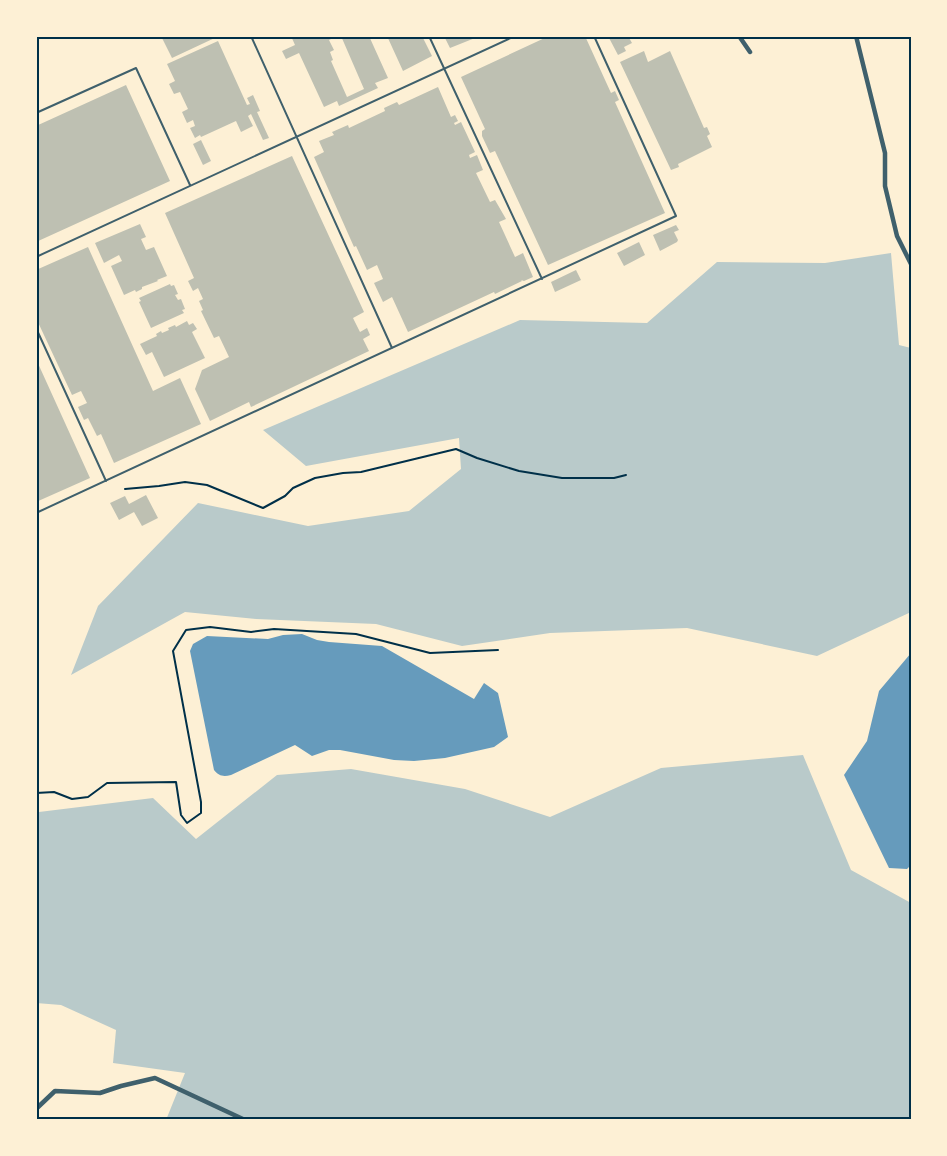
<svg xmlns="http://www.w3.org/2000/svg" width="947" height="1156" font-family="Jost,sans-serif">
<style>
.green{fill:#b9caca}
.water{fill:#669bbc}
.building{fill:#bec0b2}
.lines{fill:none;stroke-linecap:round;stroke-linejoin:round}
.path{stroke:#003049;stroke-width:2}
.service{stroke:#3f606c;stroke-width:2}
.minor{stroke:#3f606c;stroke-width:4.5}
.neatline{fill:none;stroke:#003049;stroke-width:2}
</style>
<rect width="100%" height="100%" fill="#fdf0d5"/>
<path class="green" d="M 891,253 L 899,345 L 911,348 L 911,612 L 817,656 L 687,628 L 550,633 L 462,646 L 376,624 L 256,619 L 185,612 L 71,675 L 98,606 L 198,503 L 308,526 L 409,511 L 461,469 L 459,438 L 306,466 L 263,430 L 520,320 L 647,323 L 717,262 L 825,263 Z
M 803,755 L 851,870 L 911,903 L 911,1120 L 166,1120 L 185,1073 L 113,1063 L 116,1030 L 61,1005 L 36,1003 L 36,814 L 39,812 L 153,798 L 196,839 L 277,775 L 351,769 L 465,789 L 550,817 L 661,768 Z"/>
<path class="water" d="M 302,634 L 317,640 L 329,642 L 382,646 L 474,699 L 484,683 L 498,693 L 508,737 L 494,747 L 445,758 L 414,761 L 394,760 L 340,750 L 329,750 L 312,756 L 295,745 L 231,775 C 223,777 219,776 214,770 L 190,651 L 193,644 L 207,636 L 268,639 L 283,635 Z
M 911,653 L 911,865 L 907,869 L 889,868 L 844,775 L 867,741 L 879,691 Z"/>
<path class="building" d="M 161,36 L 219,36 L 172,58 Z
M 291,36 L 320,36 L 323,38 L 337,36 L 329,40 L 334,50 L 330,52 L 333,60 L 331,61 L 347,97 L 364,89 L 341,36 L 369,36 L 388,78 L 375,83 L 378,88 L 339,106 L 337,101 L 324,107 L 299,53 L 286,59 L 282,51 L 295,45 Z
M 387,36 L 422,36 L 432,56 L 403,71 Z
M 444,36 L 480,36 L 450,48 Z
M 549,36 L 585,36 L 611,93 L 615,91 L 619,100 L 615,102 L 665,213 L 548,265 L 495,151 L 490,153 L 482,136 L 482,131 L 485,129 L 461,77 Z
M 608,36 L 628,36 L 632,43 L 624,47 L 626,51 L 618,55 Z
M 218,41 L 247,105 L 250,104 L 247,98 L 253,95 L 260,111 L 257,112 L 269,138 L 263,140 L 251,114 L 248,116 L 253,126 L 241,132 L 236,121 L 201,137 L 200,135 L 195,138 L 190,128 L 195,126 L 193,120 L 187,123 L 182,112 L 188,109 L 180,92 L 174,94 L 169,84 L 175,81 L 167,64 Z
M 644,51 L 648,62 L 670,51 L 704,128 L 707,127 L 710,134 L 707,136 L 712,147 L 678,164 L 679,167 L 671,170 L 620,62 Z
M 126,85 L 170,181 L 36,242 L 36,126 Z
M 438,87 L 451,117 L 455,115 L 458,121 L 454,123 L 455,125 L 461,122 L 475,152 L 469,155 L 470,158 L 477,155 L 483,170 L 476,173 L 490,202 L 495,200 L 506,219 L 499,222 L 515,257 L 523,253 L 533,277 L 524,281 L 521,280 L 522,281 L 495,294 L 494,292 L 408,332 L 392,297 L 383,302 L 374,283 L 383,279 L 377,265 L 367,270 L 356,246 L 354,247 L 314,157 L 324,152 L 319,141 L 334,135 L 332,132 L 348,125 L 349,128 L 385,111 L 384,108 L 397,102 L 399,105 Z
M 201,140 L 211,161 L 203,165 L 193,144 Z
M 292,156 L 364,312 L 353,318 L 360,332 L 367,328 L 370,335 L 363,339 L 369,351 L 251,407 L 249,402 L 210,421 L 195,389 L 202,370 L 229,357 L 219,336 L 214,338 L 201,311 L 203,310 L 199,301 L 203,299 L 198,288 L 193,291 L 188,281 L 194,278 L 165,213 Z
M 140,224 L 146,237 L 141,239 L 146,250 L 154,247 L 167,276 L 157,280 L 158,281 L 142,287 L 142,289 L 136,292 L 135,290 L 124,295 L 111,266 L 122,261 L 119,255 L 104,263 L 95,243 Z
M 676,225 L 679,230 L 674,232 L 678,240 L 677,242 L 660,251 L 653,235 Z
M 639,242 L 645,255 L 624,266 L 617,253 Z
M 88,247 L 153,391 L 180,378 L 201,424 L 114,463 L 101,434 L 97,436 L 88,418 L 84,420 L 78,407 L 87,403 L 81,391 L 72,395 L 36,318 L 36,270 Z
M 576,270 L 581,280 L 555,292 L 551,282 Z
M 170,284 L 171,286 L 174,285 L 178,294 L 175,295 L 178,300 L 181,299 L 185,309 L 182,310 L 184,313 L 151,328 L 139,302 L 141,301 L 139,298 Z
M 187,321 L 189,325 L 193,323 L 197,329 L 192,332 L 205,358 L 164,377 L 152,352 L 146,355 L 140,344 L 157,336 L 156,334 L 161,331 L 162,333 L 169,330 L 168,328 L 175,325 L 176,327 Z
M 36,359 L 90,478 L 36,502 Z
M 146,495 L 158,518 L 142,526 L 134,512 L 119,520 L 110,503 L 125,496 L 129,504 Z"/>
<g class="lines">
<path class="path" d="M 125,489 L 159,486 L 185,482 L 207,485 L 263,508 L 285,496 L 293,488 L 315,478 L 343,473 L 361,472 L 456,449 L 477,458 L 519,471 L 562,478 L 614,478 L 626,475
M 36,793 L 54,792 L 72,799 L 88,797 L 107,783 L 176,782 L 181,815 L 187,823 L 201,813 L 201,802 L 173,651 L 186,630 L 210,627 L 251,632 L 274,629 L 356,634 L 430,653 L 498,650"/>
<path class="service" d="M 251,36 L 392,348
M 429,36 L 542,279
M 36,113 L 136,68 L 190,185
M 36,257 L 515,36
M 36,328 L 106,481
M 36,513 L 676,216 L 594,36"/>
<path class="minor" d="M 739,36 L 750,52
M 856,36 L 885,153 L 885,186 L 897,236 L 911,264
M 36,1109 L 55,1091 L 100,1093 L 121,1086 L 155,1078 L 245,1120"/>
</g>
<rect width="947" height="1156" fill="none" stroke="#fdf0d5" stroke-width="75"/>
<rect x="38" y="38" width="872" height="1080" class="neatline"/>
</svg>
